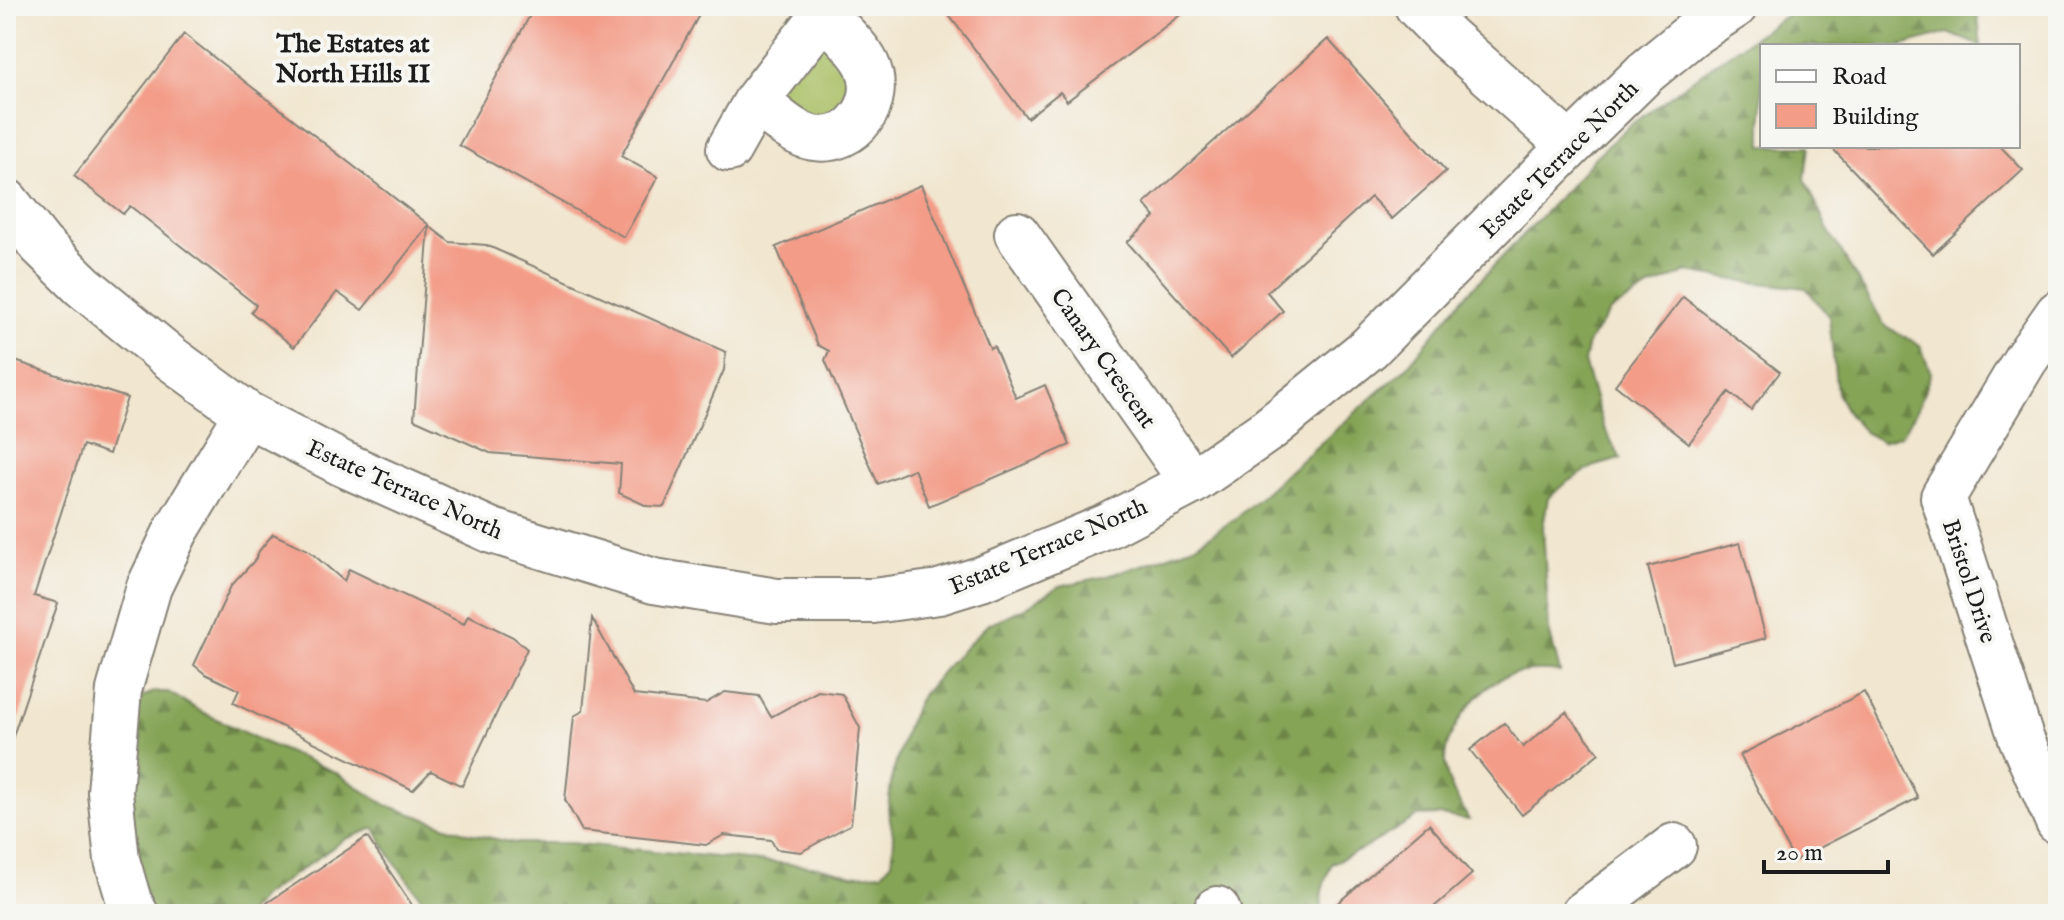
<svg xmlns="http://www.w3.org/2000/svg" width="2064" height="920" font-family="'IM FELL English',serif">
<style>
.grass{fill:#a7bd61;stroke:#626c3e;stroke-width:2}
.forest{fill:url(#forest-firs);stroke:#50603a;stroke-width:2}
.building{fill:#f39c88}
.lines{fill:none;stroke-linecap:round;stroke-linejoin:round}
.street-casing{stroke:#868176;stroke-width:48}
.street{stroke:#fff;stroke-width:44}
.labels{text-anchor:middle;stroke-width:8;stroke-linejoin:round;paint-order:stroke}
.street-label{font-size:24px;fill:#1c1c1c;stroke:#f6f6f2}
.neighbourhood-label{font-size:26px;font-weight:bold;fill:#1c1c1c;stroke:#f6f6f2}
</style>
<defs>
<pattern id="forest-firs" width="22" height="20" patternUnits="userSpaceOnUse" patternTransform="scale(2)"><rect width="22" height="20" fill="#85a457"/><path d="M5 1l3.5 6h-7zM16 11l3.5 6h-7z" fill="#6c8547"/></pattern>
</defs>
<rect width="100%" height="100%" fill="#f6f6f2"/>
<filter id="ink" filterUnits="userSpaceOnUse"><feTurbulence type="fractalNoise" baseFrequency=".0125" numOctaves="2"/><feDisplacementMap in="SourceGraphic" scale="16" xChannelSelector="R" yChannelSelector="G"/><feConvolveMatrix kernelMatrix="1 2 1 2 8 2 1 2 1" color-interpolation-filters="sRGB"/></filter>
<filter id="wash" filterUnits="userSpaceOnUse"><feTurbulence type="fractalNoise" baseFrequency=".006" numOctaves="4" result="noise"/><feDisplacementMap in="SourceGraphic" scale="32" xChannelSelector="R" yChannelSelector="G"/><feGaussianBlur stdDeviation="1.8" result="paint"/><feColorMatrix in="noise" values="0 0 0 0 0 0 0 0 0 0 0 0 0 0 0 0 0 1.4 0 .05"/><feComposite in="paint" operator="in"/></filter>
<g filter="url(#wash)">
<rect width="100%" height="100%" fill="#f1e6cf"/>
<path class="grass" d="M 824,22 L 861,63 L 844,128 L 763,101 Z"/>
<path class="forest" d="M 1800,6 L 1977,6 L 1981,46 L 1948,33 L 1902,46 L 1762,46 L 1762,146 L 1809,146 L 1805,179 L 1827,228 L 1885,326 L 1920,345 L 1931,373 L 1918,408 L 1902,435 L 1882,441 L 1865,433 L 1849,415 L 1837,393 L 1829,317 L 1806,288 L 1742,281 L 1687,272 L 1649,288 L 1610,311 L 1588,343 L 1584,362 L 1604,428 L 1621,459 L 1595,466 L 1567,482 L 1548,498 L 1543,527 L 1549,630 L 1560,672 C 1543,670 1520,670 1504,677 C 1478,689 1444,732 1445,762 C 1446,783 1459,802 1469,820 L 1439,815 L 1418,816 L 1363,849 L 1332,863 C 1325,881 1317,895 1324,914 L 434,914 C 413,887 390,860 375,828 L 345,839 L 262,897 L 248,914 L 136,914 L 129,901 L 132,704 L 142,697 L 154,692 L 168,692 L 202,712 L 268,744 L 335,772 L 386,805 L 468,833 L 515,843 L 569,843 L 821,867 L 853,875 L 882,873 L 892,862 L 894,840 L 888,809 L 892,776 L 907,726 L 919,699 L 944,669 L 988,624 L 1025,608 L 1059,586 L 1103,577 L 1145,564 L 1196,545 L 1236,518 L 1407,367 L 1461,300 L 1568,188 L 1595,157 L 1630,125 L 1717,62 Z"/>
<g id="blocks">
<path class="building" d="M 535,6 L 704,6 L 621,156 L 658,177 L 624,237 L 459,145 Z
M 942,6 L 1192,6 L 1067,101 L 1060,92 L 1027,118 Z
M 184,34 L 429,225 L 362,310 L 337,292 L 294,347 L 251,312 L 256,305 L 130,206 L 123,214 L 74,176 Z
M 1328,39 L 1446,171 L 1392,219 L 1371,197 L 1267,292 L 1283,311 L 1231,358 L 1127,242 L 1155,217 L 1144,204 Z
M 1830,146 L 2000,146 L 2023,170 L 1933,254 Z
M 921,185 L 990,348 L 994,346 L 1016,398 L 1045,385 L 1070,445 L 929,506 L 914,469 L 878,484 L 825,360 L 829,351 L 818,345 L 776,247 Z
M 429,226 L 450,242 L 486,245 L 726,352 L 724,370 L 664,507 L 647,506 L 619,493 L 621,464 L 490,453 L 414,419 Z
M 1683,297 L 1780,372 L 1751,410 L 1729,392 L 1689,443 L 1615,385 Z
M 6,358 L 127,398 L 109,454 L 83,445 L 34,596 L 58,603 L 12,739 L 6,738 Z
M 273,534 L 308,550 L 344,581 L 349,569 L 464,624 L 468,615 L 513,637 L 527,649 L 462,786 L 431,771 L 413,790 L 233,703 L 239,690 L 205,674 L 194,665 L 231,586 L 255,560 L 259,551 Z
M 1740,543 L 1766,638 L 1673,663 L 1648,567 Z
M 592,618 L 634,695 L 706,703 L 725,692 L 759,696 L 771,717 L 818,691 L 842,694 L 860,728 L 851,824 L 801,852 L 776,849 L 771,840 L 724,835 L 706,845 L 582,831 L 565,800 L 574,716 L 583,711 Z
M 1864,692 L 1918,798 L 1794,861 L 1740,755 Z
M 1566,712 L 1599,753 L 1522,815 L 1470,750 L 1504,723 L 1523,747 Z
M 1429,824 L 1472,874 L 1426,914 L 1325,914 Z
M 367,837 L 418,914 L 250,914 Z"/>
</g>
</g>
<g filter="url(#ink)">
<use href="#blocks" fill-opacity="0" stroke="#868176" stroke-width="2"/>
<g class="lines">
<defs>
<path id="street" d="M 1417,6 L 1447,37 L 1570,146
M 756,101 C 773,114 792,134 813,138 C 854,145 884,101 867,65 C 860,49 835,26 823,13
M 729,149 L 756,101 L 830,6
M 6,201 L 41,245 L 83,286 L 172,359 L 247,414 L 343,464 L 492,531 L 654,581 L 777,601 L 873,601 L 939,592 L 981,579 L 1108,526 L 1192,482 L 1269,429 L 1369,348 L 1570,146 L 1646,72 L 1691,35 L 1735,6
M 1017,234 L 1192,482
M 2058,313 L 2025,360 L 1943,497 L 2021,738 L 2058,822
M 1217,909 L 1219,914
M 136,914 L 129,901 L 117,860 L 110,792 L 119,690 L 149,587 L 176,531 L 247,414
M 1583,914 L 1674,846"/>
</defs>
<use href="#street" class="street-casing"/>
<use href="#street" class="street"/>
</g>
</g>
<g class="labels">
<g class="street-label">
<text transform="translate(1559 159) rotate(-45)" y="8">Estate Terrace North</text>
<text transform="translate(1104 358) rotate(55)" y="8">Canary Crescent</text>
<text transform="translate(405 489) rotate(24)" y="8">Estate Terrace North</text>
<text transform="translate(1048 546) rotate(-23)" y="8">Estate Terrace North</text>
<text transform="translate(1970 581) rotate(72)" y="8">Bristol Drive</text>
</g>
<g class="neighbourhood-label">
<text x="353" y="52">The Estates at<tspan x="353" dy="30">North Hills II</tspan></text>
</g>
</g>
<rect width="2064" height="920" fill="none" stroke="#f6f6f2" stroke-width="32"/>
<rect x="1760" y="44" width="260" height="104" fill="#f6f6f2" stroke="#9f9f9c" stroke-width="2"/>
<rect x="1776" y="70" width="40" height="12" fill="#ffffff" stroke="#9f9f9c" stroke-width="2"/>
<text x="1832" y="84" font-size="24" fill="#1c1c1c">Road</text>
<rect x="1776" y="104" width="40" height="24" fill="#f39c88" stroke="#9f9f9c" stroke-width="2"/>
<text x="1832" y="124" font-size="24" fill="#1c1c1c">Building</text>
<path d="M1764 860v12h124v-12" fill="none" stroke="#1c1c1c" stroke-width="4"/>
<text x="1776" y="860" font-size="24" fill="#1c1c1c" stroke="#f6f6f2" stroke-width="6" paint-order="stroke">20 m</text>
</svg>
